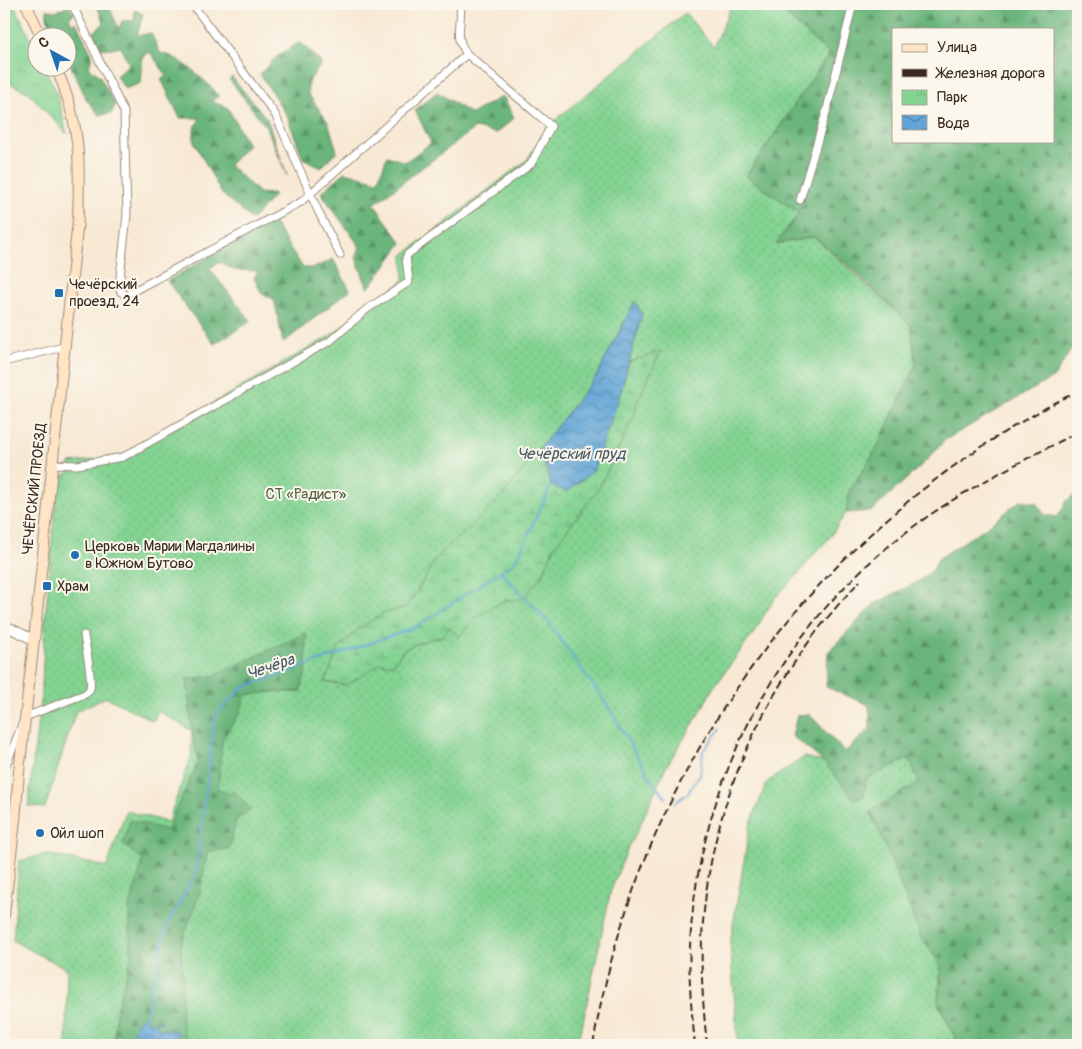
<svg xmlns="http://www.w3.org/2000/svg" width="1082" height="1049" font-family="Pangolin,sans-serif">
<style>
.grass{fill:url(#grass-dots);stroke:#5f7e58;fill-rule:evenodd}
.forest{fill:url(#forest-firs);stroke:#52704d;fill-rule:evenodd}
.wetland{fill:url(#wetland-marsh);stroke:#5f7e58}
.park{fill:url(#park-tufts);stroke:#5f7e58}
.water{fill:url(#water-waves);stroke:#4e677a}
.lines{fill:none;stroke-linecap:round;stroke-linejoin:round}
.stream{stroke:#61a4d6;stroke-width:2}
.minor-casing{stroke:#9a8a7a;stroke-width:9}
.tertiary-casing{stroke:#9a8a7a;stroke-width:11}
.secondary-casing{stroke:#9a8a7a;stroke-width:12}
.minor{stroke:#fff;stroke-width:7}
.tertiary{stroke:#fff;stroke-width:9}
.secondary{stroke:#ffe4c6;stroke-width:10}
.rail{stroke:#3b2a1e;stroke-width:2;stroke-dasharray:8 4;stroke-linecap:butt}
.poi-dot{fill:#1f6fb2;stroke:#fbf7ec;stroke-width:2}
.labels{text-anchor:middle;stroke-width:4;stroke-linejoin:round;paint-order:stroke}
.poi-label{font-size:15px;fill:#3b2a1e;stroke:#fbf7ec;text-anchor:start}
.street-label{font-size:15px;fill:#3b2a1e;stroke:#fbf7ec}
.park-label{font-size:15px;fill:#515d41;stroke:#fbf7ec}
.water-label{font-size:16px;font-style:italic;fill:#4a5b68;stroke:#fbf7ec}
</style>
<defs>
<pattern id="grass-dots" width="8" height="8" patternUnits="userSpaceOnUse" patternTransform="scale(1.25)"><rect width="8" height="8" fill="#83d392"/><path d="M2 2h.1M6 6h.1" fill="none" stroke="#72b57d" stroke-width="1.8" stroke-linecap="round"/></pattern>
<pattern id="forest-firs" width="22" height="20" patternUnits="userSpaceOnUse" patternTransform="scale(1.25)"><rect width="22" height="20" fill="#6ab57c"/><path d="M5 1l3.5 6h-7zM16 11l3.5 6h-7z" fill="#589365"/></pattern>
<pattern id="wetland-marsh" width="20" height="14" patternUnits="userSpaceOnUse" patternTransform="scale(1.25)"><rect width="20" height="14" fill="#83d392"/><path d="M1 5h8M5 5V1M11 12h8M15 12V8" fill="none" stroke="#72b57d"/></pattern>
<pattern id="park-tufts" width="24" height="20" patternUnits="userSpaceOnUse" patternTransform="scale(1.25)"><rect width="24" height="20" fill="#83d392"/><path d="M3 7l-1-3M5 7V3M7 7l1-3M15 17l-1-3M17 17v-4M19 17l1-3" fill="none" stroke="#72b57d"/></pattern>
<pattern id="water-waves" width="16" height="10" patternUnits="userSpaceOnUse" patternTransform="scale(1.25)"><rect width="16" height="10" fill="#61a4d6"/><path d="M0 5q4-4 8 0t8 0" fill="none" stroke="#5186ad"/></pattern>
</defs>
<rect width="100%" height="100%" fill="#fbf7ec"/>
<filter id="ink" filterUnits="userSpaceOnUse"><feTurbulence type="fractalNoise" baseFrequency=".02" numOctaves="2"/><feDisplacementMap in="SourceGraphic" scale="10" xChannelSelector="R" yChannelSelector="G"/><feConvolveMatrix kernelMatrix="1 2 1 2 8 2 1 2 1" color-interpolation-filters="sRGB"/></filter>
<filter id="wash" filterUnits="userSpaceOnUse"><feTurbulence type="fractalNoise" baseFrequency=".0096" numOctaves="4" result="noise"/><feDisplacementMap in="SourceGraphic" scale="20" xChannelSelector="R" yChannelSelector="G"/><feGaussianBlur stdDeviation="1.12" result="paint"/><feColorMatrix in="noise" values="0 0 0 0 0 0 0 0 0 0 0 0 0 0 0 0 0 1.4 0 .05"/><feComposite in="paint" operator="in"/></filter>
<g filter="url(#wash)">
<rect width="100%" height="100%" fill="#f8e9d5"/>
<path class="grass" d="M 732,4 L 774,4 L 830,53 L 746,176 L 799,213 L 776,244 L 814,237 L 911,325 L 916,365 L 876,450 L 850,490 L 846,513 L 827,541 L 816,552 L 796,577 L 774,599 L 753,634 L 713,688 L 698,716 L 666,767 L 637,832 L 629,845 L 611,890 L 578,1045 L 66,1045 L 67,969 L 13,941 L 19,861 L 47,854 L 107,867 L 126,811 L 168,822 L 191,756 L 192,731 L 158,711 L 153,721 L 106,697 L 76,711 L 45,808 L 28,806 L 42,685 L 45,620 L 58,475 L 67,475 L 70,463 L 122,456 L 328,337 L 404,280 L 403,255 L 527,160 L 547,127 L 685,13 L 714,47 ZM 635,301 L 642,315 L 629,362 L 660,352 L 637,402 L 634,416 L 599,488 L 554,547 L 543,574 L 523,599 L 505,600 L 475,618 L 459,637 L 449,627 L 443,636 L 415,644 L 402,651 L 393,665 L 381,663 L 325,682 L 340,648 L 360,628 L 384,614 L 404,608 L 417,592 L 435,560 L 447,547 L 470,528 L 503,495 L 597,375 Z
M 804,757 L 824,762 L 855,798 L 864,796 L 865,779 L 909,758 L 919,782 L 870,812 L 883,840 L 921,937 L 941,966 L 938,1003 L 959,1045 L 738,1045 L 730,943 L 750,825 L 767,782 Z"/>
<path class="forest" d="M 101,4 L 108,4 L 119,29 L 122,21 L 134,21 L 135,10 L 143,14 L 137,36 L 151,33 L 160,53 C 180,55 206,82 220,96 L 211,101 L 228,108 L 248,145 L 229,165 L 259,193 L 275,194 L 252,220 L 222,194 L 194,142 L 194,129 L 200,118 L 180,118 L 161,79 L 167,76 L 150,52 L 143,56 L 141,83 L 125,89 L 116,76 L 129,64 L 121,47 L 100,49 L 93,33 L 104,23 L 97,6 Z
M 774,4 L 1078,4 L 1078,339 L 1054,377 L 945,440 L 928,459 L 872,511 L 846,513 L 850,490 L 876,450 L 916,365 L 911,325 L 854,271 L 815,237 L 776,244 L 799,213 L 746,176 L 829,54 ZM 893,29 L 1053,29 L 1053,141 L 893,141 Z
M 68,5 L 74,14 L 69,17 L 72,24 L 76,22 L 92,55 L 89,68 L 99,75 L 115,104 L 112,113 L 99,115 L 87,100 L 68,60 L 68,38 L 56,37 L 47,18 L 47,10 L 57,11 Z
M 300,42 L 322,63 L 308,82 L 308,94 L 328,122 L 337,151 L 321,168 L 303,158 L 287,116 L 260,74 L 275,58 Z
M 232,77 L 267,119 L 287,176 L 267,128 L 229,79 Z
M 437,92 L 471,114 L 503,96 L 514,118 L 497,133 L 475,128 L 374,204 L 402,243 L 368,289 L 356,258 L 360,247 L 321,193 L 345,172 L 378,181 L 387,156 L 405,162 L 431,143 L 415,110 Z
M 272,220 L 303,268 L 314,268 L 333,259 L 350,290 L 283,343 L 274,299 L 262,294 L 254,278 L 258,271 L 233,270 L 221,262 L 209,268 L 251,321 L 214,344 L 167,281 Z
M 1076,493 L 1078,504 L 1078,617 L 1074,646 L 1078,657 L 1078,1045 L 959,1045 L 938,1003 L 941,966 L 921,937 L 883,840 L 870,812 L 919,782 L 909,758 L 866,779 L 864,796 L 854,799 L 824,762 L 792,736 L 797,715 L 809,714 L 845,752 L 870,729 L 869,705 L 826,687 L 828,652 L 874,604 L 919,581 L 933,570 L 938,559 L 994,522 L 1021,500 L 1036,503 L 1045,515 L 1058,517 L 1066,502 Z
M 306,633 L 306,671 L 300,692 L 272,692 L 245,695 L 241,711 L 222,740 L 218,791 L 235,792 L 251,809 L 236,820 L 229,849 L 208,851 L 199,895 L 181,944 L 183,983 L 181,1015 L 186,1045 L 114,1045 L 116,1011 L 131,958 L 129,910 L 143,860 L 123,844 L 130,820 L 167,830 L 198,762 L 192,731 L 187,679 L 213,676 Z"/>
<path class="wetland" d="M 661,351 L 637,402 L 634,416 L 599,488 L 554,547 L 543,574 L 523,599 L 505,600 L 475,618 L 459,637 L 449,627 L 443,636 L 415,644 L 402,651 L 393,665 L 381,663 L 347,685 L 325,682 L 339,648 L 360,628 L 384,613 L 404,608 L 417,592 L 435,560 L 447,547 L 470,528 L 503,495 L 540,448 L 551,486 L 593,471 L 619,398 L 629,362 Z"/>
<path class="park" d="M 4,4 L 14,4 L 37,52 L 38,68 L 45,68 L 57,93 L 67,134 L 28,92 L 4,81 Z"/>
<path class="water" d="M 635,301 L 642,315 L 619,398 L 593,471 L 567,492 L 551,486 L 540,448 L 597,375 Z
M 144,1016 L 150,1023 L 163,1021 L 156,1025 L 159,1029 L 174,1030 L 180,1034 L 170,1041 L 173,1045 C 153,1045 147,1048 133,1032 L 138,1020 Z"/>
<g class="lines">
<path class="stream" d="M 500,571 L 549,623 L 608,706 L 652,781 L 666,798
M 675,803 L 688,793 L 700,774 L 703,751 L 720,729
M 145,1017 L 166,927 L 196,873 L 215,716 L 242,688 L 416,627 L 515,562 L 551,486"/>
</g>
</g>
<g filter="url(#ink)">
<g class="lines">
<defs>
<path id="minor" d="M 72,4 L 124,112 L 127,215 L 119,286 L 121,292 L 126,295 L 301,202 L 467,54
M 192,4 L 275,114 L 319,213 L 340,255
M 800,200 L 827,109 L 853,4
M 4,362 L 63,347
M 53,464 L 77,465 L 123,457 L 330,341 L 367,309 L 409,282 L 406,258 L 408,254 L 531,164 L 551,126 L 467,54 C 453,36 463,24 460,4
M 4,770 L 25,717 L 85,694 C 87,693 90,690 90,688 C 93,680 85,645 84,635
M 4,810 L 15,820"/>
<path id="tertiary" d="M 4,625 L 34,640"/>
<path id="secondary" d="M 26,4 L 42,38
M 4,915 L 15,820 L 19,772 L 34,640 L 78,220 C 80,162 81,122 56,68"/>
</defs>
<use href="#minor" class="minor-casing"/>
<use href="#tertiary" class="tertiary-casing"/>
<use href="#secondary" class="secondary-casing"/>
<use href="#minor" class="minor"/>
<use href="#tertiary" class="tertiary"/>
<use href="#secondary" class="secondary"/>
<path class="rail" d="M 593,1045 C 640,762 822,519 1078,391
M 695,1045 C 692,1013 688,980 690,947 C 697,785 777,631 905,533 C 958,492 1019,463 1078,432
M 707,1045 C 702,997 699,950 705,902 C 718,782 777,667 860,581"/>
</g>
</g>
<g class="poi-dot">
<rect x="54" y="288" width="10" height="10" rx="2.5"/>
<circle cx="75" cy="555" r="5"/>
<rect x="42" y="581" width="10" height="10" rx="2.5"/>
<circle cx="40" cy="833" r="5"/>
</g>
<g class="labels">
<g class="poi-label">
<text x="69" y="289">Чечёрский<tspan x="69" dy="17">проезд, 24</tspan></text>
<text x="85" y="551">Церковь Марии Магдалины<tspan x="85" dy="17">в Южном Бутово</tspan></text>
<text x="57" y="591">Храм</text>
<text x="50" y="838">Ойл шоп</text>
</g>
<g class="street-label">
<text transform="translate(34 489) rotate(-84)" y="5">ЧЕЧЁРСКИЙ ПРОЕЗД</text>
</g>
<g class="park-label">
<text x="306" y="499">СТ «Радист»</text>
</g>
<g class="water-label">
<text x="571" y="459">Чечёрский пруд</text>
<text transform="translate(270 666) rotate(-19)" y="6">Чечёра</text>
</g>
</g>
<rect width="1082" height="1049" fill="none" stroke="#fbf7ec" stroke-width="20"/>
<rect x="892" y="28" width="162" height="115" fill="#fbf7ec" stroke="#aea59a"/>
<rect x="902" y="44" width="25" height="8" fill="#ffe4c6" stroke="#aea59a"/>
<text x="937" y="52" font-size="15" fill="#3b2a1e">Улица</text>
<rect x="902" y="69" width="25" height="8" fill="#3b2a1e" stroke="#aea59a"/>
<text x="937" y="78" font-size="15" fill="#3b2a1e">Железная дорога</text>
<rect x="902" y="90" width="25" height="15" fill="url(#park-tufts)" stroke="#aea59a"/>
<text x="937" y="102" font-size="15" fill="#3b2a1e">Парк</text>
<rect x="902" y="115" width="25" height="15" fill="url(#water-waves)" stroke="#aea59a"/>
<text x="937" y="128" font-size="15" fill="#3b2a1e">Вода</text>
<g transform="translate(52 52) rotate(320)"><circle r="24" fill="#fbf7ec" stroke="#aea59a"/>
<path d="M0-4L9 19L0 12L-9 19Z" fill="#1f6fb2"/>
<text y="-8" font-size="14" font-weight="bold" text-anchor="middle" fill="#3b2a1e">С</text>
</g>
</svg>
